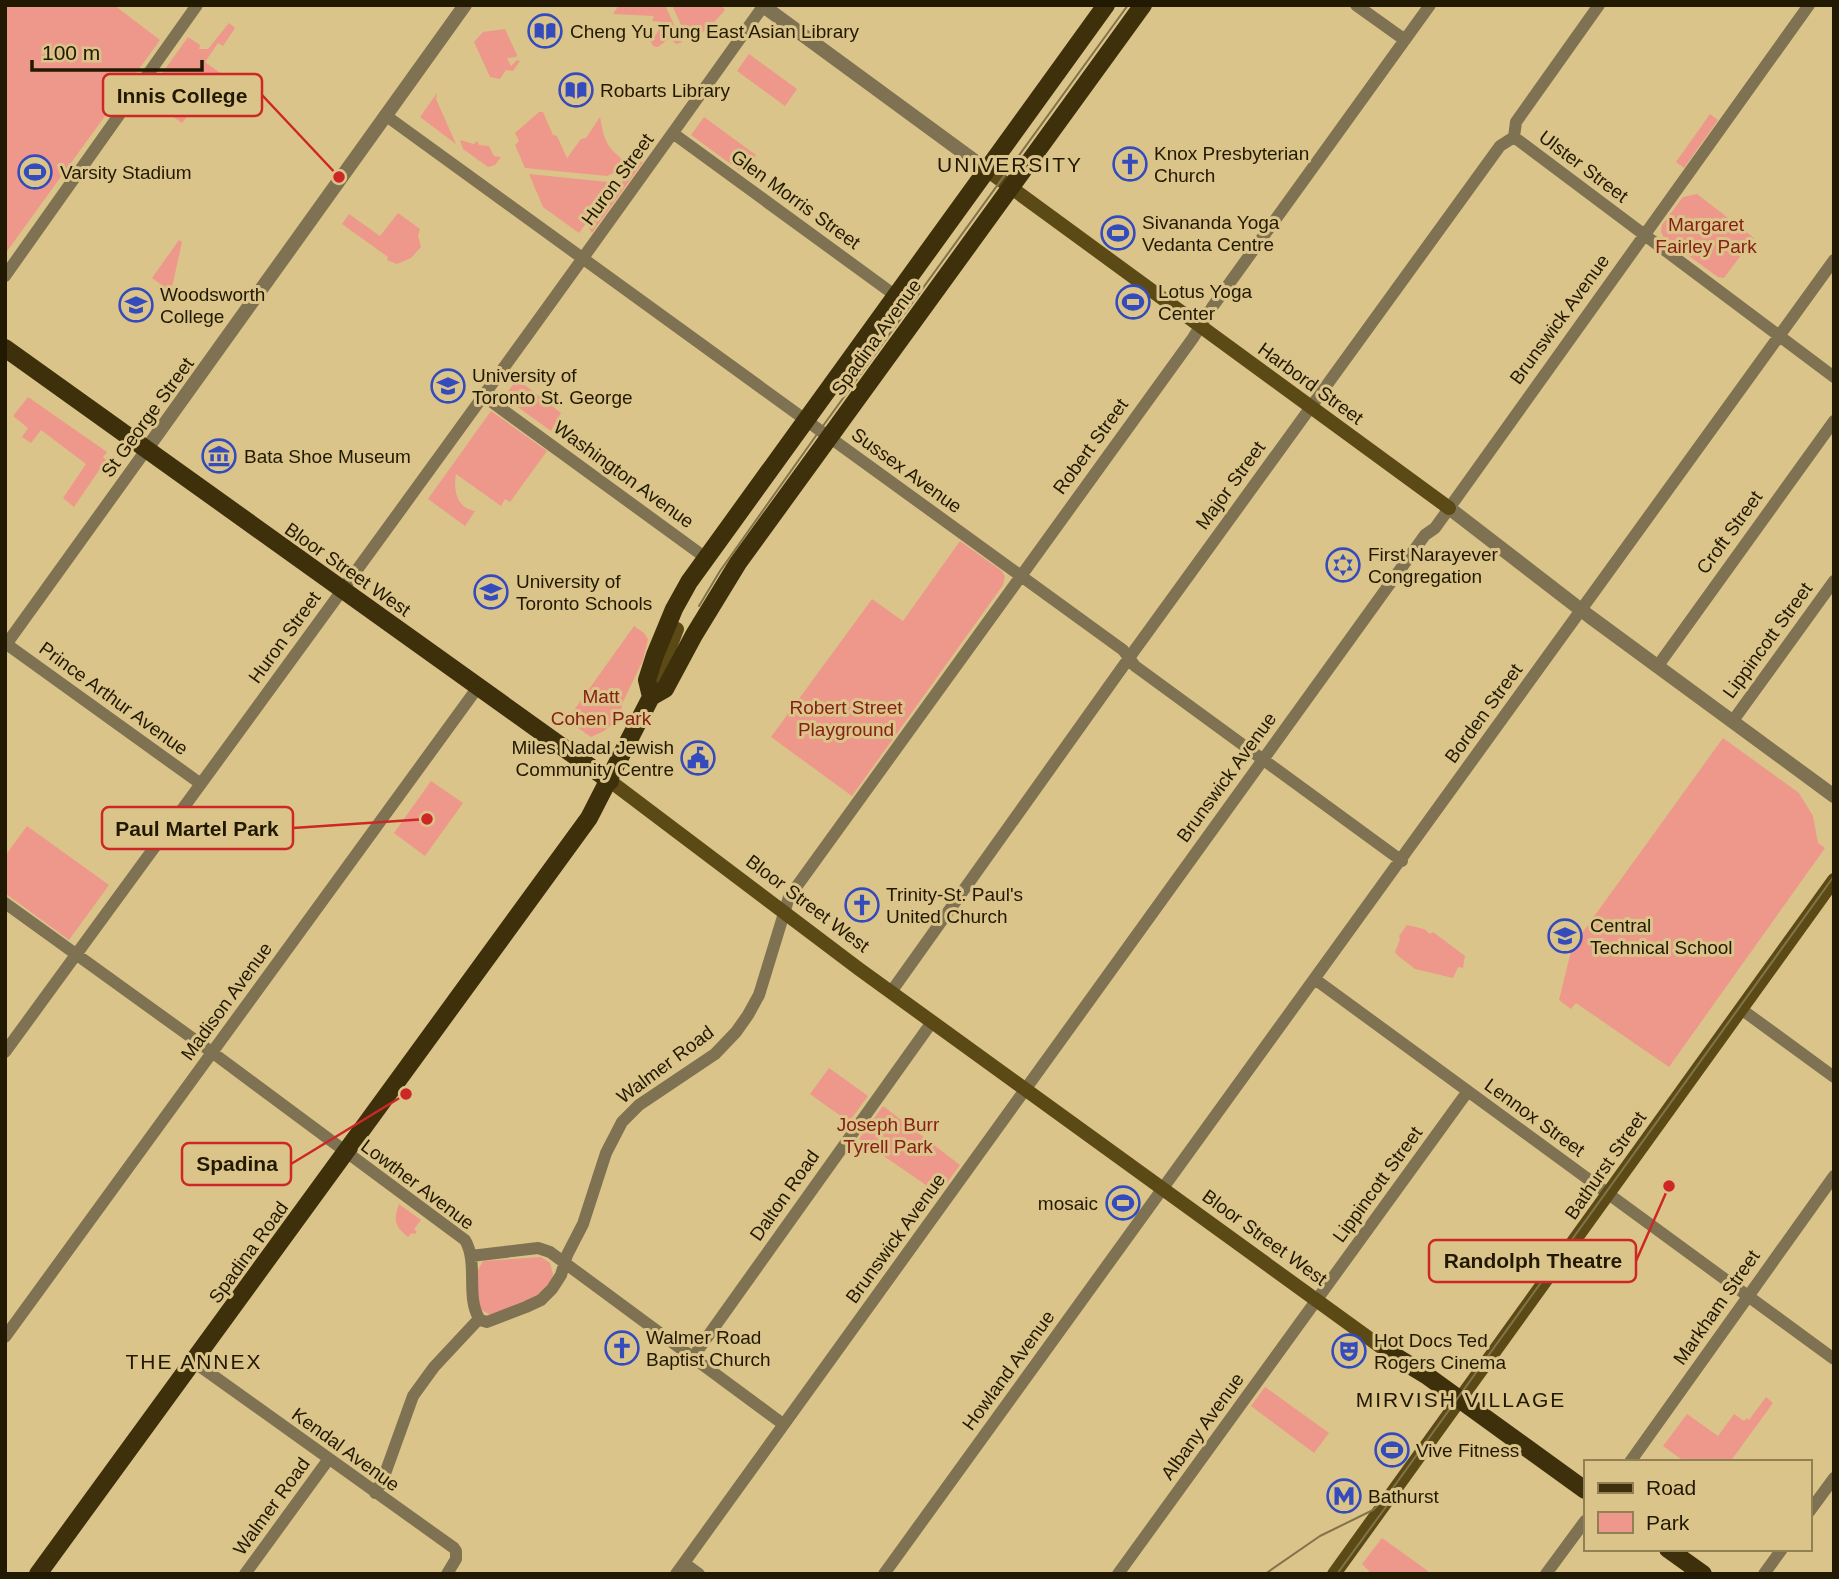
<svg xmlns="http://www.w3.org/2000/svg" width="1839" height="1579" font-family="Helvetica,sans-serif">
<style>
.green{fill:#ed988b}
.lines{fill:none;stroke-linecap:round;stroke-linejoin:round}
.minor{stroke:#7f7253;stroke-width:12}
.tertiary{stroke:#7f7253;stroke-width:14}
.secondary{stroke:#5c4a16;stroke-width:14}
.primary{stroke:#3d300b;stroke-width:18}
.tram{stroke:#837349;stroke-width:2}
.labels{text-anchor:middle;stroke-width:6;stroke-linejoin:round;paint-order:stroke}
.poi-label{font-size:19px;fill:#221902;stroke:#dbc489;text-anchor:start}
.street-label{font-size:19px;fill:#221902;stroke:#dbc489}
.park-label{font-size:19px;fill:#862118;stroke:#dbc489}
.neighbourhood-label{font-size:21px;letter-spacing:2px;fill:#221902;stroke:#dbc489}
.leader{fill:none;stroke:#cd2726;stroke-width:2.5}
.callout-dot{fill:#cd2726;stroke:#dbc489;stroke-width:2.5}
.callout{fill:#dbc489;stroke:#cd2726;stroke-width:2.5}
.callout-label{font-size:21px;text-anchor:middle;font-weight:bold;fill:#221902}
</style>
<rect width="100%" height="100%" fill="#dbc489"/>
<path class="green" d="M 5,5 L 114,5 L 160,40 L 5,254 Z
M 619,5 L 665,5 L 682,42 L 676,44 L 670,38 L 658,47 L 653,46 L 651,42 L 664,22 L 652,21 L 654,16 L 613,14 Z
M 672,5 L 721,5 L 725,10 L 708,29 L 688,40 Z
M 229,23 L 235,28 L 223,46 L 218,43 L 205,62 L 230,80 L 210,109 L 198,102 L 182,123 L 150,100 L 149,92 L 188,37 L 200,45 L 199,49 L 208,49 Z
M 505,29 L 517,55 L 516,57 L 507,58 L 511,66 L 517,60 L 520,61 L 513,71 L 506,70 L 500,79 L 490,77 L 474,42 L 483,32 Z
M 749,54 L 797,89 L 785,106 L 737,71 Z
M 437,93 L 436,99 L 456,144 L 420,117 Z
M 539,112 L 543,112 L 553,135 L 557,136 L 567,158 L 581,139 L 586,138 L 600,117 C 605,145 608,148 628,164 L 627,167 L 607,176 L 525,168 L 515,145 L 519,141 L 515,133 Z
M 1710,114 L 1718,120 L 1684,168 L 1676,162 Z
M 704,117 L 756,155 L 743,173 L 691,135 Z
M 460,140 L 474,144 L 477,141 L 479,145 L 489,146 L 494,156 L 501,157 L 495,165 L 488,167 L 463,149 Z
M 643,162 L 592,233 L 589,228 L 635,163 Z
M 529,174 L 608,182 L 610,190 L 579,233 L 543,207 Z
M 1697,194 L 1754,238 L 1724,278 L 1718,277 L 1664,238 L 1661,232 L 1662,225 L 1683,197 Z
M 398,213 L 420,229 L 418,236 L 421,247 L 411,258 L 397,264 L 387,260 L 388,257 L 342,224 L 349,214 L 380,236 Z
M 179,240 L 182,242 L 171,292 L 152,278 Z
M 517,379 L 561,413 L 551,431 L 504,397 Z
M 28,397 L 107,452 L 103,457 L 106,460 L 74,507 L 63,498 L 86,464 L 41,430 L 31,443 L 22,437 L 28,428 L 13,416 Z
M 491,411 L 547,451 L 510,502 L 505,499 L 501,506 L 456,474 C 453,491 457,508 475,511 L 465,526 L 428,499 Z
M 960,541 L 1002,571 L 1005,577 L 1003,585 L 852,796 L 771,737 L 872,599 L 903,621 Z
M 634,626 L 644,633 L 648,639 L 643,660 L 622,704 L 621,717 L 604,731 L 591,737 L 567,720 Z
M 1723,738 L 1799,793 L 1813,816 L 1818,843 L 1825,848 L 1669,1067 L 1576,1003 L 1571,1009 L 1559,1000 L 1572,947 Z
M 431,781 L 463,803 L 425,856 L 394,833 Z
M 27,826 L 109,885 L 69,940 L 5,893 L 5,856 Z
M 1407,925 L 1424,929 L 1430,934 L 1433,932 L 1465,956 L 1463,968 L 1458,967 L 1453,978 L 1415,969 L 1397,955 L 1395,952 L 1400,939 L 1399,936 Z
M 829,1068 L 868,1096 L 849,1122 L 810,1094 Z
M 883,1106 L 960,1165 L 939,1194 L 859,1139 Z
M 399,1204 L 421,1220 L 414,1229 L 417,1232 L 415,1234 L 412,1233 L 408,1237 C 395,1227 393,1220 399,1204 Z
M 541,1257 L 550,1263 L 553,1274 C 548,1300 511,1306 490,1315 L 482,1310 L 479,1306 L 477,1272 L 483,1261 Z
M 1265,1387 L 1329,1433 L 1314,1453 L 1251,1406 Z
M 1766,1397 L 1773,1403 L 1730,1462 L 1685,1462 L 1663,1446 L 1687,1414 L 1718,1436 L 1734,1414 L 1744,1421 L 1747,1418 L 1749,1420 Z
M 1382,1538 L 1428,1571 L 1426,1574 L 1372,1574 L 1362,1564 Z"/>
<g class="lines">
<path class="minor" d="M 1356,5 L 1405,40
M 385,115 L 1123,650 L 1135,666 L 1402,861
M 674,134 L 896,296
M 1514,137 L 1834,377
M 1514,137 L 1516,122 L 1599,5
M 5,276 L 197,5
M 485,397 L 706,558
M 5,643 L 201,784
M 5,646 L 146,450
M 1657,667 L 1834,421
M 1732,722 L 1834,581
M 5,903 L 213,1053 L 465,1240 C 479,1264 465,1297 480,1320
M 1316,980 L 1834,1359
M 891,992 L 1134,651 L 1500,146 L 1514,137
M 1741,1009 L 1834,1077
M 5,1052 C 259,704 514,357 764,5
M 471,1256 L 538,1248 L 550,1252 L 783,1424
M 5,1337 L 478,687
M 693,1357 L 932,1022
M 194,1362 L 454,1548 L 456,1551 L 456,1559 L 447,1574
M 1630,1462 L 1834,1176
M 375,1493 L 382,1482 L 413,1396 L 434,1367 L 476,1322 L 480,1320 L 487,1322 L 526,1307 L 541,1300 L 552,1289 L 561,1275 L 567,1255 L 583,1224 L 606,1153 L 622,1122 L 639,1105 L 715,1054 L 736,1032 L 748,1015 L 759,995 L 789,897 L 1193,338 L 1213,306 L 1430,5
M 1809,1512 L 1834,1478
M 684,1563 L 699,1574
M 245,1574 L 328,1460
M 676,1574 L 1425,535 L 1435,528 L 1809,5
M 884,1574 L 1834,260
M 1118,1574 L 1468,1091
M 1546,1574 L 1585,1521
M 1764,1574 L 1782,1549"/>
<path class="tertiary" d="M 762,5 L 987,170
M 146,450 L 465,5
M 1449,508 L 1589,616 L 1834,796"/>
<path class="secondary" d="M 987,170 L 1449,508
M 651,697 L 677,629
M 610,781 L 859,969 L 1388,1352
M 1334,1574 L 1834,880"/>
<path class="primary" d="M 5,348 L 610,781
M 651,697 L 647,680 L 655,655 L 674,609 L 689,582 L 1106,5
M 1388,1352 L 1426,1375 L 1585,1490
M 1668,1549 L 1703,1574
M 38,1574 L 589,818 L 651,697 L 665,689 L 694,635 L 738,563 L 1143,5"/>
<path class="tram" d="M 699,606 L 720,571 L 820,430 L 1128,5
M 1265,1574 L 1320,1536 L 1373,1510 L 1390,1492 L 1834,876
M 1337,1574 L 1388,1504"/>
</g>
<defs>
<symbol id="library-ring" viewBox="-11 -11 22 22"><circle r="9.5" fill="#dbc489" stroke="#344bbd" stroke-width="1.5"/><path d="M-6-4Q-3-5.5-.7-3.5V5Q-3 3-6 4ZM6-4Q3-5.5 .7-3.5V5Q3 3 6 4Z" fill="#344bbd"/></symbol>
<symbol id="church-ring" viewBox="-11 -11 22 22"><circle r="9.5" fill="#dbc489" stroke="#344bbd" stroke-width="1.5"/><path d="M-1.2-6h2.4v3.5h3.3v2.4h-3.3V6h-2.4V-.1h-3.3v-2.4h3.3Z" fill="#344bbd"/></symbol>
<symbol id="stadium-ring" viewBox="-11 -11 22 22"><circle r="9.5" fill="#dbc489" stroke="#344bbd" stroke-width="1.5"/><path d="M0-5a6.5 5 0 1 0 0 10a6.5 5 0 1 0 0-10ZM-3.5-1.8h7v3.6h-7Z" fill="#344bbd"/></symbol>
<symbol id="university-ring" viewBox="-11 -11 22 22"><circle r="9.5" fill="#dbc489" stroke="#344bbd" stroke-width="1.5"/><path d="M0-5L7-2L0 1L-7-2ZM-4 1L0 2.5L4 1V4Q0 6-4 4Z" fill="#344bbd"/></symbol>
<symbol id="museum-ring" viewBox="-11 -11 22 22"><circle r="9.5" fill="#dbc489" stroke="#344bbd" stroke-width="1.5"/><path d="M0-6L6-3V-2H-6V-3ZM-5-1h2V3h-2ZM-1-1h2V3h-2ZM3-1h2V3H3ZM-6 4H6V6H-6Z" fill="#344bbd"/></symbol>
<symbol id="synagogue-ring" viewBox="-11 -11 22 22"><circle r="9.5" fill="#dbc489" stroke="#344bbd" stroke-width="1.5"/><path d="M0-6.5L5.6 3.2H-5.6ZM0 6.5L5.6-3.2H-5.6Z" fill="#344bbd"/></symbol>
<symbol id="school-ring" viewBox="-11 -11 22 22"><circle r="9.5" fill="#dbc489" stroke="#344bbd" stroke-width="1.5"/><path d="M0-5L7-2L0 1L-7-2ZM-4 1L0 2.5L4 1V4Q0 6-4 4Z" fill="#344bbd"/></symbol>
<symbol id="civic-ring" viewBox="-11 -11 22 22"><circle r="9.5" fill="#dbc489" stroke="#344bbd" stroke-width="1.5"/><path d="M-.6-6.5H3V-4.5H.6V-3L4-1V1h2V6H-6V1h2V-1L-.6-3ZM-1.2 2.5V6h2.4V2.5Z" fill="#344bbd"/></symbol>
<symbol id="theatre-ring" viewBox="-11 -11 22 22"><circle r="9.5" fill="#dbc489" stroke="#344bbd" stroke-width="1.5"/><path d="M-5-5.5Q0-4 5-5.5V0Q5 5 0 6Q-5 5-5 0ZM-3.3-2.5H-1v1.5H-3.3ZM1-2.5H3.3v1.5H1ZM-2.8 1Q0 5.5 2.8 1Z" fill="#344bbd"/></symbol>
<symbol id="metro-ring" viewBox="-11 -11 22 22"><circle r="9.5" fill="#dbc489" stroke="#344bbd" stroke-width="1.5"/><path d="M-5.5 5V-5H-3L0 0L3-5H5.5V5H3V-.5L0 4L-3-.5V5Z" fill="#344bbd"/></symbol>
</defs>
<g fill-rule="evenodd">
<use href="#library-ring" x="526" y="12" width="38" height="38"/>
<use href="#library-ring" x="557" y="71" width="38" height="38"/>
<use href="#church-ring" x="1111" y="145" width="38" height="38"/>
<use href="#stadium-ring" x="16" y="153" width="38" height="38"/>
<use href="#stadium-ring" x="1099" y="214" width="38" height="38"/>
<use href="#stadium-ring" x="1114" y="283" width="38" height="38"/>
<use href="#university-ring" x="117" y="286" width="38" height="38"/>
<use href="#university-ring" x="429" y="367" width="38" height="38"/>
<use href="#museum-ring" x="200" y="437" width="38" height="38"/>
<use href="#synagogue-ring" x="1324" y="546" width="38" height="38"/>
<use href="#school-ring" x="472" y="573" width="38" height="38"/>
<use href="#civic-ring" x="679" y="739" width="38" height="38"/>
<use href="#church-ring" x="843" y="886" width="38" height="38"/>
<use href="#school-ring" x="1546" y="917" width="38" height="38"/>
<use href="#stadium-ring" x="1104" y="1184" width="38" height="38"/>
<use href="#church-ring" x="603" y="1329" width="38" height="38"/>
<use href="#theatre-ring" x="1330" y="1332" width="38" height="38"/>
<use href="#stadium-ring" x="1373" y="1431" width="38" height="38"/>
<use href="#metro-ring" x="1325" y="1477" width="38" height="38"/>
</g>
<g class="labels">
<g class="poi-label">
<text x="570" y="38">Cheng Yu Tung East Asian Library</text>
<text x="600" y="97">Robarts Library</text>
<text x="1154" y="160">Knox Presbyterian<tspan x="1154" dy="22">Church</tspan></text>
<text x="60" y="179">Varsity Stadium</text>
<text x="1142" y="229">Sivananda Yoga<tspan x="1142" dy="22">Vedanta Centre</tspan></text>
<text x="1158" y="298">Lotus Yoga<tspan x="1158" dy="22">Center</tspan></text>
<text x="160" y="301">Woodsworth<tspan x="160" dy="22">College</tspan></text>
<text x="472" y="382">University of<tspan x="472" dy="22">Toronto St. George</tspan></text>
<text x="244" y="463">Bata Shoe Museum</text>
<text x="1368" y="561">First Narayever<tspan x="1368" dy="22">Congregation</tspan></text>
<text x="516" y="588">University of<tspan x="516" dy="22">Toronto Schools</tspan></text>
<text x="674" y="754" text-anchor="end">Miles Nadal Jewish<tspan x="674" dy="22">Community Centre</tspan></text>
<text x="886" y="901">Trinity-St. Paul's<tspan x="886" dy="22">United Church</tspan></text>
<text x="1590" y="932">Central<tspan x="1590" dy="22">Technical School</tspan></text>
<text x="1098" y="1210" text-anchor="end">mosaic</text>
<text x="646" y="1344">Walmer Road<tspan x="646" dy="22">Baptist Church</tspan></text>
<text x="1374" y="1347">Hot Docs Ted<tspan x="1374" dy="22">Rogers Cinema</tspan></text>
<text x="1416" y="1457">Vive Fitness</text>
<text x="1368" y="1503">Bathurst</text>
</g>
<g class="street-label">
<text transform="translate(1584 166) rotate(37)" y="7">Ulster Street</text>
<text transform="translate(617 179) rotate(-54)" y="7">Huron Street</text>
<text transform="translate(796 199) rotate(36)" y="7">Glen Morris Street</text>
<text transform="translate(1559 319) rotate(-54)" y="7">Brunswick Avenue</text>
<text transform="translate(876 337) rotate(-54)" y="7">Spadina Avenue</text>
<text transform="translate(1311 383) rotate(36)" y="7">Harbord Street</text>
<text transform="translate(147 417) rotate(-54)" y="7">St George Street</text>
<text transform="translate(1090 446) rotate(-54)" y="7">Robert Street</text>
<text transform="translate(907 470) rotate(36)" y="7">Sussex Avenue</text>
<text transform="translate(624 474) rotate(36)" y="7">Washington Avenue</text>
<text transform="translate(1230 485) rotate(-54)" y="7">Major Street</text>
<text transform="translate(1729 532) rotate(-54)" y="7">Croft Street</text>
<text transform="translate(348 569) rotate(35)" y="7">Bloor Street West</text>
<text transform="translate(284 637) rotate(-54)" y="7">Huron Street</text>
<text transform="translate(1767 640) rotate(-54)" y="7">Lippincott Street</text>
<text transform="translate(114 698) rotate(36)" y="7">Prince Arthur Avenue</text>
<text transform="translate(1483 713) rotate(-54)" y="7">Borden Street</text>
<text transform="translate(1226 777) rotate(-54)" y="7">Brunswick Avenue</text>
<text transform="translate(808 903) rotate(37)" y="7">Bloor Street West</text>
<text transform="translate(226 1001) rotate(-54)" y="7">Madison Avenue</text>
<text transform="translate(665 1064) rotate(-37)" y="7">Walmer Road</text>
<text transform="translate(1535 1117) rotate(36)" y="7">Lennox Street</text>
<text transform="translate(1605 1165) rotate(-55)" y="7">Bathurst Street</text>
<text transform="translate(418 1184) rotate(37)" y="7">Lowther Avenue</text>
<text transform="translate(1377 1184) rotate(-54)" y="7">Lippincott Street</text>
<text transform="translate(784 1195) rotate(-55)" y="7">Dalton Road</text>
<text transform="translate(1265 1237) rotate(36)" y="7">Bloor Street West</text>
<text transform="translate(895 1238) rotate(-54)" y="7">Brunswick Avenue</text>
<text transform="translate(248 1252) rotate(-54)" y="7">Spadina Road</text>
<text transform="translate(1716 1307) rotate(-55)" y="7">Markham Street</text>
<text transform="translate(1008 1370) rotate(-54)" y="7">Howland Avenue</text>
<text transform="translate(1202 1426) rotate(-54)" y="7">Albany Avenue</text>
<text transform="translate(346 1449) rotate(36)" y="7">Kendal Avenue</text>
<text transform="translate(271 1506) rotate(-54)" y="7">Walmer Road</text>
</g>
<g class="park-label">
<text x="1706" y="231">Margaret<tspan x="1706" dy="22">Fairley Park</tspan></text>
<text x="601" y="703">Matt<tspan x="601" dy="22">Cohen Park</tspan></text>
<text x="846" y="714">Robert Street<tspan x="846" dy="22">Playground</tspan></text>
<text x="888" y="1131">Joseph Burr<tspan x="888" dy="22">Tyrell Park</tspan></text>
</g>
<g class="neighbourhood-label">
<text x="1010" y="172">UNIVERSITY</text>
<text x="194" y="1369">THE ANNEX</text>
<text x="1461" y="1407">MIRVISH VILLAGE</text>
</g>
</g>
<path class="leader" d="M339 177L262 95M427 819L293 828M406 1094L291 1164M1669 1186L1636 1261"/>
<g class="callout-dot">
<circle cx="339" cy="177" r="7"/>
<circle cx="427" cy="819" r="7"/>
<circle cx="406" cy="1094" r="7"/>
<circle cx="1669" cy="1186" r="7"/>
</g>
<g class="callout">
<rect x="103" y="74" width="159" height="42" rx="7"/>
<rect x="102" y="807" width="191" height="42" rx="7"/>
<rect x="182" y="1143" width="109" height="42" rx="7"/>
<rect x="1429" y="1240" width="207" height="42" rx="7"/>
</g>
<g class="callout-label">
<text x="182" y="103">Innis College</text>
<text x="197" y="836">Paul Martel Park</text>
<text x="237" y="1171">Spadina</text>
<text x="1533" y="1268">Randolph Theatre</text>
</g>
<rect width="1839" height="1579" fill="none" stroke="#221902" stroke-width="14"/>
<rect x="1584" y="1460" width="228" height="91" fill="#dbc489" stroke="#918053" stroke-width="2"/>
<rect x="1598" y="1483" width="35" height="10" fill="#3d300b" stroke="#918053" stroke-width="2"/>
<text x="1646" y="1495" font-size="21" fill="#221902">Road</text>
<rect x="1598" y="1512" width="35" height="21" fill="#ed988b" stroke="#918053" stroke-width="2"/>
<text x="1646" y="1530" font-size="21" fill="#221902">Park</text>
<path d="M32 60v10h170v-10" fill="none" stroke="#221902" stroke-width="3.5"/>
<text x="42" y="60" font-size="21" fill="#221902" stroke="#dbc489" stroke-width="5" paint-order="stroke">100 m</text>
</svg>
